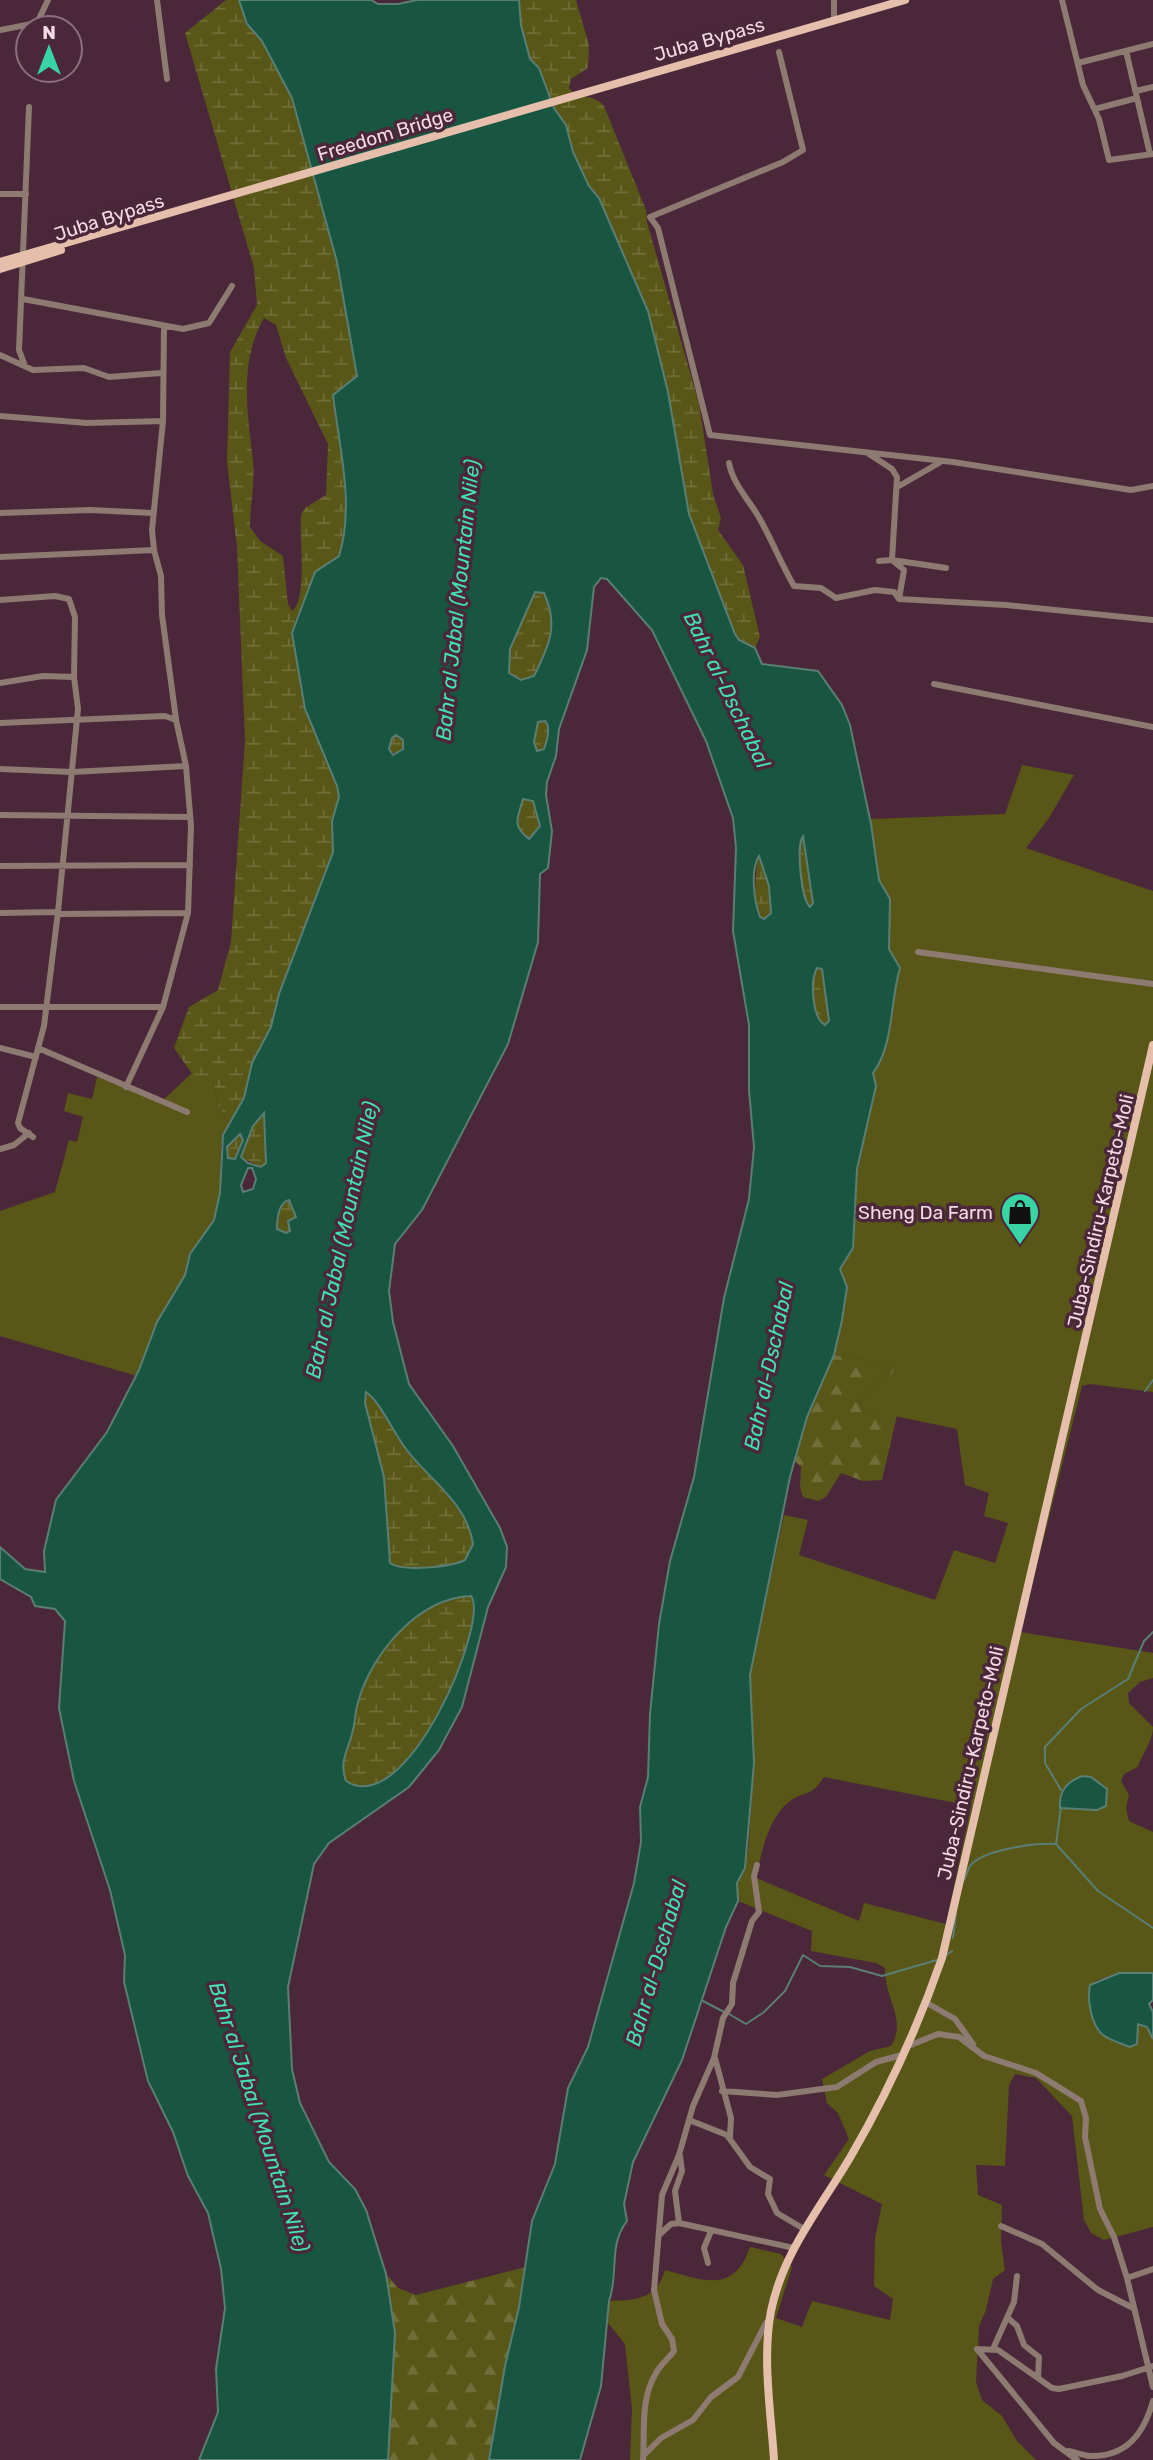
<svg xmlns="http://www.w3.org/2000/svg" width="1153" height="2460" font-family="Rubik,sans-serif">
<style>
.green{fill:#585717;fill-rule:evenodd}
.forest{fill:url(#forest-firs)}
.wetland{fill:url(#wetland-marsh);fill-rule:evenodd}
.water{fill:#185642;stroke:#5a7e73;stroke-width:2;fill-rule:evenodd}
.lines{fill:none;stroke-linecap:round;stroke-linejoin:round}
.stream{stroke:#5a7e73;stroke-width:2}
.minor{stroke:#8d7a71;stroke-width:6}
.major{stroke:#e5bfab;stroke-width:8}
.labels{text-anchor:middle;stroke-width:7;stroke-linejoin:round;paint-order:stroke}
.street-label{font-size:19px;fill:#f3dae5;stroke:#4b273a}
.poi-label{font-size:19px;fill:#f3dae5;stroke:#4b273a;text-anchor:end}
.water-label{font-size:21px;font-style:italic;fill:#42e1b1;stroke:#4b273a}
</style>
<defs>
<pattern id="forest-firs" width="22" height="20" patternUnits="userSpaceOnUse" patternTransform="scale(1.75)"><rect width="22" height="20" fill="#585717"/><path d="M5 1l3.5 6h-7zM16 11l3.5 6h-7z" fill="#706f39"/></pattern>
<pattern id="wetland-marsh" width="20" height="14" patternUnits="userSpaceOnUse" patternTransform="scale(1.75)"><rect width="20" height="14" fill="#585717"/><path d="M1 5h8M5 5V1M11 12h8M15 12V8" fill="none" stroke="#706f39"/></pattern>
</defs>
<rect width="100%" height="100%" fill="#4b273a"/>
<path class="green" d="M 1022,765 L 1074,775 L 1049,818 L 1026,848 L 1153,891 L 1153,1392 L 1090,1384 L 1082,1386 L 1020,1632 L 1153,1653 L 1153,1678 L 1140,1682 L 1128,1693 L 1129,1703 L 1153,1727 C 1153,1742 1142,1753 1138,1767 L 1124,1774 L 1121,1781 L 1129,1795 L 1126,1808 L 1129,1821 L 1153,1832 L 1153,1973 L 1119,1973 L 1095,1981 C 1084,2000 1092,2024 1110,2037 C 1114,2041 1120,2042 1125,2045 L 1136,2026 L 1144,2024 L 1153,2039 L 1153,2227 L 1104,2240 L 1091,2233 L 1084,2220 L 1072,2116 L 1036,2078 L 1015,2074 L 1009,2085 L 1005,2166 L 976,2165 L 978,2195 L 1002,2205 L 1001,2242 L 1005,2270 L 993,2279 L 986,2310 L 979,2326 L 976,2382 L 982,2400 L 1002,2416 L 1017,2441 L 1036,2460 L 630,2460 L 632,2409 L 625,2344 L 608,2323 L 609,2301 C 637,2300 657,2299 665,2270 C 702,2280 734,2295 750,2247 L 781,2254 L 792,2267 L 776,2318 L 802,2327 L 812,2301 L 890,2320 L 893,2299 L 874,2286 L 875,2238 L 882,2204 L 824,2175 L 849,2139 L 838,2113 L 827,2103 L 822,2079 L 870,2051 L 891,2046 C 908,2020 883,1996 885,1968 L 876,1963 L 811,1951 L 812,1931 L 738,1901 L 737,1883 L 745,1868 L 748,1852 L 754,1763 L 750,1675 L 784,1515 L 808,1520 L 799,1555 L 935,1600 L 954,1550 L 995,1563 L 1008,1523 L 984,1516 L 989,1493 L 965,1485 L 957,1429 L 861,1409 C 862,1391 876,1379 892,1374 L 894,1365 L 834,1355 L 847,1287 L 840,1270 L 853,1248 L 857,1169 L 876,1086 L 873,1073 L 880,1063 L 894,982 L 900,968 L 889,949 L 890,899 L 879,880 L 870,819 L 1005,814 ZM 824,1777 L 971,1806 L 946,1924 L 864,1903 L 859,1921 L 756,1878 C 761,1854 768,1818 789,1802 C 805,1789 809,1800 824,1777 Z
M 192,1073 L 214,1083 L 218,1105 L 229,1123 L 221,1146 L 220,1193 L 214,1220 L 190,1254 L 185,1275 L 157,1322 L 137,1376 L 0,1336 L 0,1211 L 55,1192 L 69,1140 L 77,1142 L 83,1117 L 64,1111 L 68,1093 L 92,1099 L 97,1077 L 161,1102 Z"/>
<path class="forest" d="M 834,1355 L 895,1365 L 892,1374 C 876,1379 862,1391 861,1409 L 897,1415 L 882,1480 L 863,1481 L 841,1473 L 826,1497 L 818,1501 L 803,1497 L 800,1487 L 801,1467 L 795,1461 L 807,1417 Z
M 526,2267 L 489,2460 L 388,2460 L 395,2333 L 386,2274 L 398,2288 L 416,2295 Z"/>
<path class="wetland" d="M 226,0 L 239,0 L 247,24 L 262,41 L 292,98 L 337,262 L 358,376 L 335,418 L 343,451 L 346,529 L 339,556 L 315,572 L 304,606 L 295,620 L 300,688 L 318,742 L 330,763 L 339,797 L 333,852 L 279,994 L 271,1027 L 252,1063 L 244,1098 L 229,1123 L 218,1105 L 214,1083 L 193,1075 L 174,1048 L 189,1007 L 218,990 L 231,942 L 245,741 L 237,547 L 227,462 L 230,352 L 257,305 L 254,268 L 185,33 ZM 264,318 L 276,325 L 286,358 L 328,444 L 326,495 L 305,508 L 301,515 C 299,536 308,599 292,611 L 288,604 L 283,556 L 260,541 L 250,527 C 250,505 255,484 253,462 C 248,414 238,363 264,318 Z
M 519,0 L 576,0 L 589,45 L 588,68 L 571,79 L 569,88 C 577,99 595,94 604,106 L 646,210 L 647,222 L 699,404 L 713,494 L 721,518 L 718,530 L 743,565 L 760,637 L 755,648 L 739,640 L 735,634 L 689,514 L 668,392 L 648,311 L 599,198 L 589,186 L 573,152 L 566,125 L 554,108 L 539,68 L 530,59 L 521,25 Z
M 535,592 L 544,593 C 559,624 549,647 534,676 L 521,680 L 509,673 L 510,649 Z
M 545,721 C 551,727 547,741 544,749 L 536,751 L 534,742 L 538,722 Z
M388 745a8 8 0 1 1 16 0a8 8 0 1 1-16 0Z
M 523,799 L 534,801 L 540,826 L 529,839 C 511,825 518,818 523,799 Z
M 802,836 L 807,853 L 813,903 L 810,907 C 800,899 797,849 802,836 Z
M 757,857 L 761,857 C 767,873 778,903 767,919 L 760,917 L 755,893 Z
M 819,967 C 831,980 826,1004 829,1021 L 825,1025 C 812,1019 811,983 814,970 Z
M 264,1113 L 266,1163 L 261,1167 L 241,1157 L 253,1126 Z
M 240,1134 L 243,1140 L 235,1159 L 228,1158 L 227,1147 Z
M 289,1200 L 296,1218 L 290,1232 L 286,1233 L 277,1229 L 280,1207 Z
M 366,1392 C 382,1403 393,1432 406,1449 C 429,1480 467,1502 473,1544 L 465,1560 C 451,1567 402,1572 390,1564 L 384,1477 L 365,1403 Z
M 471,1596 C 490,1621 407,1821 346,1781 C 339,1762 347,1753 352,1734 C 355,1724 355,1713 358,1702 C 372,1653 418,1598 471,1596 Z"/>
<path class="water" d="M 239,0 L 371,0 L 378,4 L 398,4 L 417,0 L 519,0 L 521,25 L 530,59 L 539,68 L 554,108 L 566,125 L 573,152 L 589,186 L 599,198 L 648,311 L 668,392 L 689,514 L 735,634 L 739,640 L 755,648 L 762,664 L 818,671 L 842,705 L 850,725 L 871,824 L 879,880 L 890,899 L 889,949 L 900,968 C 890,1000 894,1046 873,1073 L 876,1086 L 857,1169 L 853,1248 L 840,1269 L 847,1287 L 842,1320 L 834,1355 L 807,1417 L 790,1477 L 750,1675 L 754,1763 L 745,1868 L 737,1883 L 738,1901 L 726,1927 L 682,2060 L 633,2162 L 624,2204 L 627,2221 C 608,2245 619,2274 609,2301 L 601,2386 L 580,2460 L 489,2460 L 505,2366 L 519,2307 L 532,2221 L 555,2164 L 568,2088 L 588,2047 L 634,1883 L 641,1842 L 640,1807 L 648,1777 L 650,1714 L 659,1624 L 670,1561 L 694,1477 L 724,1298 L 749,1199 L 754,1147 L 749,1090 L 749,1025 L 733,931 L 736,848 L 733,818 L 706,741 L 652,630 L 607,579 L 601,578 L 594,587 L 587,650 L 559,729 L 556,756 L 547,782 L 546,795 L 552,831 L 548,868 L 540,874 L 538,942 L 508,1044 L 422,1210 L 395,1244 L 389,1291 L 393,1322 L 409,1384 L 453,1446 L 500,1528 L 507,1547 L 506,1567 L 488,1607 L 462,1707 L 439,1750 L 409,1787 L 329,1843 L 314,1864 L 288,1987 L 292,2069 L 300,2103 L 329,2162 L 355,2189 L 366,2210 L 386,2274 L 395,2333 L 388,2460 L 199,2460 L 218,2412 L 216,2369 L 225,2308 L 221,2269 L 208,2213 L 188,2176 L 173,2132 L 148,2081 L 124,1982 L 125,1955 L 110,1890 L 74,1781 L 59,1708 L 65,1621 L 55,1609 L 35,1606 L 31,1597 L 0,1579 L 0,1547 L 25,1569 L 45,1572 L 44,1551 L 56,1500 L 107,1432 L 139,1370 L 157,1322 L 185,1275 L 190,1254 L 214,1220 L 220,1193 L 223,1135 L 244,1098 L 252,1063 L 271,1027 L 279,994 L 333,852 L 332,821 L 339,797 L 337,786 L 305,709 L 292,633 L 315,572 L 339,556 C 355,506 339,446 333,395 L 357,376 L 337,262 L 292,98 L 262,41 L 247,24 ZM 535,592 L 544,593 C 559,625 549,646 534,676 L 521,680 L 509,673 L 510,649 ZM 545,721 C 551,727 547,741 544,749 L 537,751 L 534,742 L 538,722 ZM 396,735 L 403,740 L 403,749 L 393,755 L 389,749 L 392,738 ZM 523,799 L 533,801 L 540,826 L 529,839 C 511,825 518,818 523,799 ZM 803,836 L 813,903 L 810,907 C 801,899 796,845 803,836 ZM 759,856 L 769,886 L 771,913 L 764,919 L 760,917 C 754,901 750,870 759,856 ZM 817,968 L 822,969 L 829,1021 L 825,1025 C 812,1018 810,980 817,968 ZM 264,1113 L 266,1163 L 261,1167 L 248,1163 L 241,1157 L 253,1126 ZM 240,1134 L 243,1140 L 235,1159 L 228,1158 L 227,1147 ZM 248,1168 L 252,1168 L 256,1179 L 253,1189 L 243,1192 L 241,1185 ZM 289,1200 L 296,1217 L 288,1221 L 290,1231 L 286,1233 L 277,1229 C 277,1218 278,1203 289,1200 ZM 366,1392 C 380,1401 394,1434 406,1449 C 429,1480 467,1502 473,1544 L 465,1560 C 451,1567 402,1572 390,1563 L 384,1477 L 365,1403 ZM 471,1596 C 490,1621 407,1821 346,1781 C 339,1762 347,1753 352,1734 C 355,1724 355,1712 358,1702 C 372,1653 418,1598 471,1596 Z
M 1082,1776 L 1091,1777 L 1107,1789 L 1106,1806 L 1097,1810 L 1060,1808 C 1059,1790 1067,1782 1082,1776 Z
M 1119,1973 L 1153,1973 L 1153,2000 L 1149,2004 L 1153,2012 L 1153,2039 L 1147,2027 L 1138,2024 L 1137,2044 L 1130,2047 C 1123,2044 1109,2040 1103,2035 C 1091,2025 1087,2000 1090,1985 Z"/>
<g class="lines">
<path class="stream" d="M 1145,1391 L 1153,1380
M 1061,1790 L 1045,1763 L 1045,1747 L 1081,1709 L 1128,1679 L 1144,1641 L 1153,1632
M 1056,1844 L 1061,1807
M 963,1881 C 967,1877 967,1871 970,1866 C 983,1849 1036,1843 1056,1844 L 1098,1891 L 1153,1928
M 953,1938 L 956,1914
M 945,1956 L 952,1951
M 703,2001 L 724,2012
M 729,2014 L 746,2024 L 764,2012 L 785,1991 L 803,1955 L 820,1966 L 850,1967 L 882,1976 L 937,1960"/>
<path class="minor" d="M 157,0 L 167,79
M 1062,0 L 1083,85 L 1099,119 L 1109,160 L 1153,154
M 834,21 L 834,0
M 0,30 L 37,23 L 48,0
M 1126,51 L 1137,98
M 779,52 L 803,150 L 783,162 L 650,217 L 658,228 L 710,435 L 953,462 L 1131,490 L 1153,486
M 1078,63 L 1153,44
M 1136,91 L 1153,87
M 1095,109 L 1137,98 L 1150,154
M 0,194 L 26,194
M 23,299 L 183,329 L 209,323 L 232,286
M 164,327 L 163,421 L 152,530 L 154,550 L 161,576 L 162,615 L 176,719
M 0,355 L 33,370 L 84,368 L 109,377 L 161,373
M 25,366 L 19,350 L 29,107
M 0,416 L 87,423 L 163,421
M 869,454 L 892,469 L 897,477 L 892,560 L 904,570 L 899,599
M 729,463 C 733,485 751,502 761,521 C 773,543 782,565 794,586 L 821,588 L 836,598 L 875,590 L 894,592 L 899,599 L 1006,605 L 1153,620
M 899,486 L 939,463
M 0,513 L 90,510 L 153,513
M 0,557 L 154,550
M 879,561 L 892,560 L 946,568
M 0,600 L 55,596 L 69,599 L 75,617 L 74,677
M 0,683 L 43,676 L 74,677 L 78,709 L 58,912 L 44,1026 L 18,1123 L 20,1128 L 33,1137
M 934,684 L 1153,727
M 0,723 L 165,716 L 176,720 L 186,766 L 191,826 L 188,913 L 163,1007 L 126,1087
M 0,769 L 72,772 L 186,766
M 0,815 L 190,817
M 0,866 L 190,865
M 0,913 L 58,912
M 58,914 L 188,913
M 918,952 L 1153,984
M 0,1007 L 163,1007
M 0,1048 L 36,1057
M 38,1048 L 187,1112
M 0,1149 L 14,1145 L 29,1133
M 925,2002 L 955,2019 L 973,2044
M 906,2047 L 938,2034 L 959,2037 L 984,2056 L 1036,2073 L 1081,2101 L 1086,2118 L 1085,2137 L 1100,2209 L 1114,2237 L 1127,2278 L 1153,2387
M 715,2058 L 731,2118 L 730,2137
M 722,2091 L 777,2095 L 837,2087 L 876,2062 L 902,2055
M 689,2120 L 727,2135 L 750,2167 L 770,2179 L 768,2194 L 777,2213 L 804,2229
M 679,2223 L 675,2191 L 682,2171 L 680,2156
M 1001,2226 L 1042,2244 L 1098,2290 L 1133,2308
M 659,2235 L 671,2224 L 679,2223 L 794,2248
M 708,2263 L 704,2248 L 711,2231
M 1127,2278 L 1153,2269
M 1008,2318 L 1017,2326 L 1024,2345 L 1039,2357 L 1038,2378
M 993,2349 L 1014,2302 L 1017,2276
M 1068,2451 C 1075,2452 1082,2455 1090,2456 C 1127,2457 1144,2433 1153,2401
M 644,2455 L 661,2438 L 693,2420 L 711,2397 L 738,2377 L 766,2323
M 643,2460 C 645,2430 640,2400 656,2373 C 661,2364 669,2358 674,2351 L 672,2339 L 662,2324 L 654,2290 L 662,2195 L 679,2155 L 693,2106 L 714,2058 L 723,2018 L 732,2004 L 733,1983 L 752,1921 L 759,1912 L 754,1876 L 757,1865
M 1077,2460 L 1054,2443 L 977,2349 L 998,2350 L 1052,2388 L 1059,2389 L 1122,2376 L 1153,2366"/>
<path class="major" d="M 0,262 L 905,0
M 0,269 L 61,250
M 774,2460 C 771,2413 762,2358 771,2311 C 783,2252 821,2207 851,2156 C 887,2094 918,2027 942,1958 L 1153,1045"/>
</g>
<defs>
<symbol id="shop-pin" viewBox="-11 -11 22 30"><path d="M0 17L-7.5 6A9.5 9.5 0 1 1 7.5 6Z" fill="#38d4a6" stroke="#4b273a"/><path d="M-5-2.5h2.3a2.7 3.5 0 0 1 5.4 0H5L5.5 6h-11ZM-1.5-2.5h3a1.5 2.3 0 0 0-3 0Z" fill="#111"/></symbol>
</defs>
<g fill-rule="evenodd">
<use href="#shop-pin" x="998" y="1190" width="44" height="60"/>
</g>
<g class="labels">
<g class="street-label">
<text transform="translate(709 39) rotate(-16)" y="7">Juba Bypass</text>
<text transform="translate(385 134) rotate(-17)" y="7">Freedom Bridge</text>
<text transform="translate(109 217) rotate(-18)" y="7">Juba Bypass</text>
<text transform="translate(1100 1211) rotate(-77)" y="7">Juba-Sindiru-Karpeto-Moli</text>
<text transform="translate(970 1763) rotate(-77)" y="7">Juba-Sindiru-Karpeto-Moli</text>
</g>
<g class="poi-label">
<text x="993" y="1219">Sheng Da Farm</text>
</g>
<g class="water-label">
<text transform="translate(458 600) rotate(-84)" y="7">Bahr al Jabal (Mountain Nile)</text>
<text transform="translate(727 690) rotate(64)" y="7">Bahr al-Dschabal</text>
<text transform="translate(342 1240) rotate(-78)" y="7">Bahr al Jabal (Mountain Nile)</text>
<text transform="translate(769 1366) rotate(-78)" y="7">Bahr al-Dschabal</text>
<text transform="translate(656 1963) rotate(-74)" y="7">Bahr al-Dschabal</text>
<text transform="translate(259 2117) rotate(72)" y="7">Bahr al Jabal (Mountain Nile)</text>
</g>
</g>
<g transform="translate(49 49)"><circle r="33" fill="#4b273a" stroke="#8e6f7e" stroke-width="2"/>
<path d="M0-5L12 26L0 18L-12 26Z" fill="#38d4a6"/>
<text y="-10" font-size="19" font-weight="bold" text-anchor="middle" fill="#f3dae5">N</text>
</g>
</svg>
